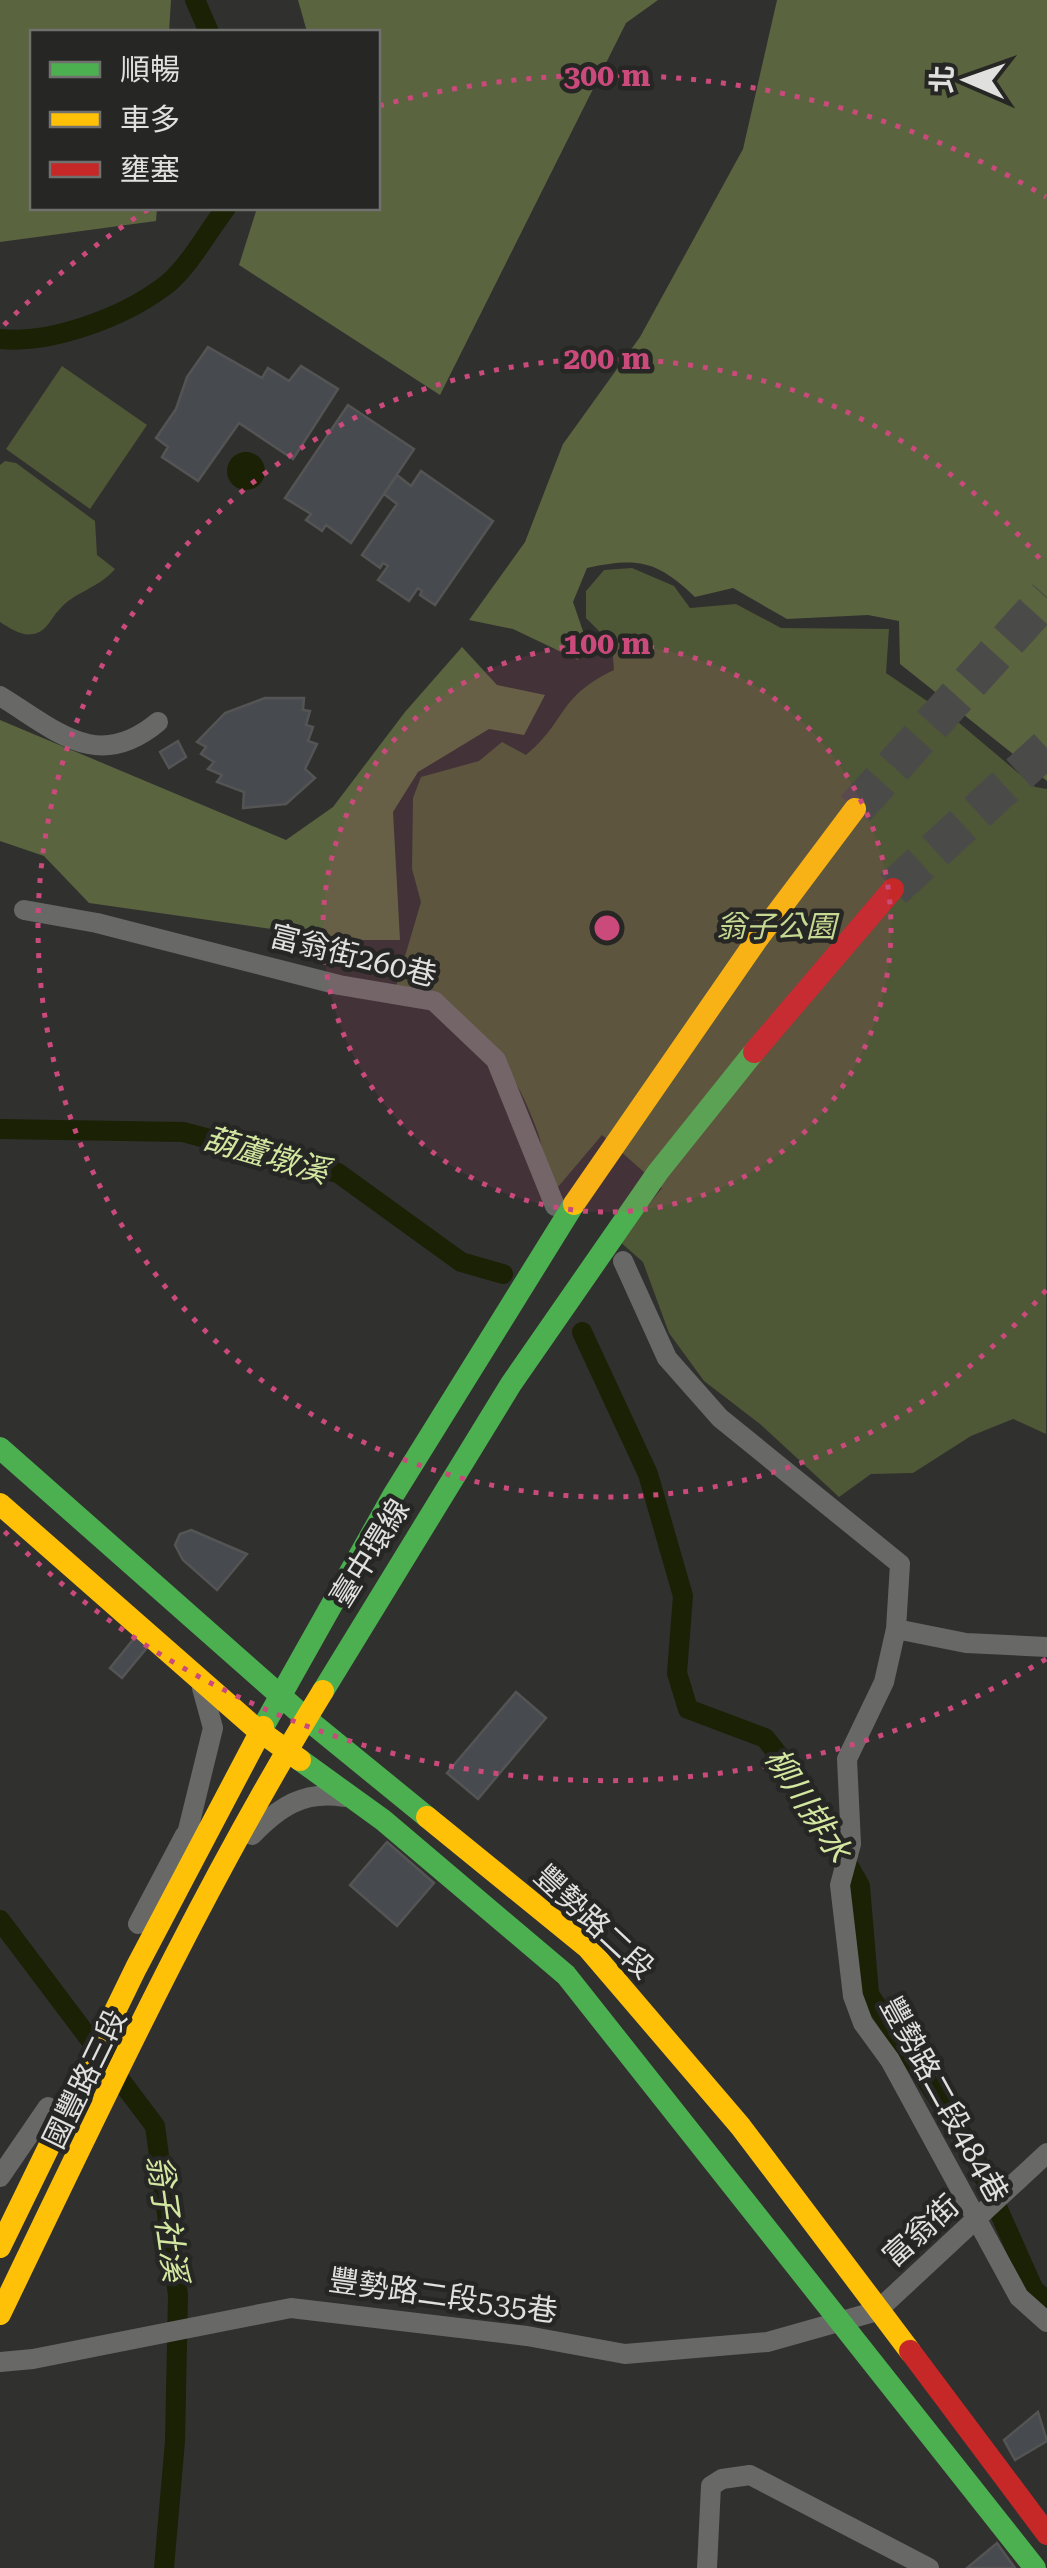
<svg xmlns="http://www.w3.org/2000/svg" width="1047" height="2568" font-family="'Roboto Serif','Noto Sans TC',serif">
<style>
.green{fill:#4e5736}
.forest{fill:#5a643f}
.water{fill:#1b2105}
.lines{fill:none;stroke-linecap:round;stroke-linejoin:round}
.canal{stroke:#1b2105;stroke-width:20}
.building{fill:#474b50;stroke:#545454;stroke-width:2.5}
.highway-tunnel{stroke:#4a4b49;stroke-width:38;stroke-dasharray:38 19;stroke-linecap:butt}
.street{stroke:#686967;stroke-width:20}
.fast{stroke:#4caf50;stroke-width:22}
.slow{stroke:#ffc107;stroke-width:22}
.jam{stroke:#c62828;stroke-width:22}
.ring{fill:none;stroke:#ca4a7c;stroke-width:5;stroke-dasharray:5 10}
.labels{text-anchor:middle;stroke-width:9;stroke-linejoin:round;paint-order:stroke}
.park-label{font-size:30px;font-style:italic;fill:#c6d992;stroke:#262724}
.street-label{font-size:30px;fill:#e0e1df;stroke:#262724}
.water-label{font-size:32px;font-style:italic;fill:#d4e7a0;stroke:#262724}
.centre{fill:#ca4a7c;stroke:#262724;stroke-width:5}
.ring-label{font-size:30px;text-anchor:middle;font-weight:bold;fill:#ca4a7c;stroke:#262724;stroke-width:9;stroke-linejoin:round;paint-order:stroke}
</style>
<rect width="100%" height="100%" fill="#30302f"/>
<path class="green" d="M 62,366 L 147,425 L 90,509 L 6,449 Z
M 5,461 L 16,463 L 95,521 L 97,555 L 115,569 C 98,589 75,591 59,610 C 51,618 48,629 37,633 C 24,638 11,629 0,622 L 0,465 Z
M 632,568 L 674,586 L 690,608 L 736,604 L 781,628 L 889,629 L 886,673 L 958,722 L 1035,787 L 1047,789 L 1046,1434 L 1013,1419 L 971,1436 L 913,1473 L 871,1474 L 839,1497 L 760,1424 L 704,1381 L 669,1333 L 643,1262 L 619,1241 L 662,1188 L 602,1135 L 552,1194 C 543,1174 545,1153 538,1133 C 505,1043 477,1031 395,990 L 421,902 L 412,869 L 413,798 L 421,777 L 479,761 L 502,742 L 526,755 C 567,721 557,697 614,670 L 612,644 L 586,618 L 586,591 L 604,570 Z"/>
<path class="forest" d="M 0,0 L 171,0 L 169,32 L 32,32 L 32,208 L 157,208 L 156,221 L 0,242 Z
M 298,0 L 658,0 L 626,23 L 440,395 L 239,265 L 257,208 L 378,208 L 378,32 L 307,32 Z
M 777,0 L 1047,0 L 1047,781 L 900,664 L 899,621 L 868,615 L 787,619 L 733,588 L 695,597 C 657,561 639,557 587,568 L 573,602 L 585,637 L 578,660 L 513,629 L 469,620 L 525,542 L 563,444 L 640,337 L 743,149 Z
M 462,647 L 497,685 L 545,695 L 524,735 L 489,729 L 418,772 L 393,812 L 400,940 L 348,940 L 89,903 L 44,856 L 0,841 L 0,720 L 286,840 L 333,807 L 405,712 Z"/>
<path class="water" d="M227 471a19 19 0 1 1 38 0a19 19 0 1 1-38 0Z"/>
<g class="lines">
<path class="canal" d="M 195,0 L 209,32
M 0,339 C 51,344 121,318 162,288 C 187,271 207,232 226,208
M 0,1129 L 183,1132 L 338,1173 L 461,1262 L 503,1274
M 582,1332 L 648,1474 L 683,1596 L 677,1673 L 688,1709 L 765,1738 L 802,1784 L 860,1886 L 869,1994 L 970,2146 L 1034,2290 L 1047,2300
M 0,1920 L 155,2126 L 178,2295 L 175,2441 L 164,2568"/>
</g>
<path class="building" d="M 208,347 L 262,378 L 268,368 L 289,381 L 301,366 L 338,389 L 293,459 L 239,423 L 198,481 L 162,457 L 168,447 L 156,438 L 176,409 L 187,377 Z
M 348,405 L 414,449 L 351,543 L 326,525 L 322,531 L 306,520 L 311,514 L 285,498 Z
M 421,471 L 493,521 L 435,605 L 420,595 L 422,591 L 418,588 L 409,601 L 378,580 L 388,566 L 383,563 L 380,568 L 362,555 L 397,504 L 384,494 L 397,475 L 411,486 Z
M 265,698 L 304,698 L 303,710 L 310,711 L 306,725 L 313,727 L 308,741 L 317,744 L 305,769 L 315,778 L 286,804 L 243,808 L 244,792 L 217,782 L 222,775 L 208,769 L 214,762 L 201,754 L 206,747 L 197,742 L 225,713 Z
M 178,741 L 186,757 L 169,768 L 160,752 Z
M 191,1530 L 247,1554 L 217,1590 L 183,1560 L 175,1545 L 180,1534 Z
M 137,1635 L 150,1644 L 122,1678 L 110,1668 Z
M 516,1692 L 546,1718 L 478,1799 L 447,1773 Z
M 387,1842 L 434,1883 L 397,1926 L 350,1885 Z
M 1038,2412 L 1047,2441 L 1015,2460 L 1004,2440 Z
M 997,2543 L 1015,2568 L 967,2568 Z"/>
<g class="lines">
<path class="highway-tunnel" d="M 855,809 L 1047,597
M 893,889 L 1047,748"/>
<path class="street" d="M 0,696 C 56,730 97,773 158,722
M 24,910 L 97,923 L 339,985 L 434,1001 L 496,1060 L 555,1206
M 623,1261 L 667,1358 L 720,1418 L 900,1564 L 896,1629 L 884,1682 L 847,1759 L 851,1844 L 840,1885 L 853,1996 L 863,2023 L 890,2060 L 1019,2297 L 1047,2322
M 896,1629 L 966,1643 L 1047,1647
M 188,1830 L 213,1728 L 202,1688
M 252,1835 C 279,1807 304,1790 344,1797
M 138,1924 L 185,1835
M 0,2177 L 48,2107
M 0,2362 L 33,2359 L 291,2308 L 527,2336 L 625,2354 L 767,2342 L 877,2311 L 1047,2153
M 707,2568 L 711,2486 L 722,2479 L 750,2475 L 929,2568"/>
<path class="fast" d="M 0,1448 L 308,1720 L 427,1817
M 323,1691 L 511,1384 L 658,1172 L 754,1052
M 263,1727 L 394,1494 L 574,1204
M 300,1760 L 383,1820 L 566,1975 L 1035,2568"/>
<path class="slow" d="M 574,1204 L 756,941 L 855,809
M 0,1504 L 254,1727 L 300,1760
M 427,1817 L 588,1948 L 741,2127 L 910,2351
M 0,2247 L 136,1968 L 263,1727
M 0,2314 C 102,2103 200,1891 323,1691"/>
<path class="jam" d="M 754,1052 L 893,889
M 910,2351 L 1047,2534"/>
</g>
<circle cx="607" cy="928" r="284" fill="#ca4a7c" fill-opacity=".12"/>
<g class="ring">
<circle cx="607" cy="928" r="284"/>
<path d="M1046 1290A569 569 0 1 1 1046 566"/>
<path d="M1046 1659A853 853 0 0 1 4 1531M4 325A853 853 0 0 1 149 209M379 106A853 853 0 0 1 1046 197"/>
</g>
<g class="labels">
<g class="park-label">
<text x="776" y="937">翁子公園</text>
</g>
<g class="street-label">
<text transform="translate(353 956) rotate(14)" y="10">富翁街260巷</text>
<text transform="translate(370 1553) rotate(-58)" y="10">臺中環線</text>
<text transform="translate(594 1922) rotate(43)" y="10">豐勢路二段</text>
<text transform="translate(85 2079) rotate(-64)" y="10">國豐路三段</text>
<text transform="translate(944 2100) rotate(61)" y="10">豐勢路二段484巷</text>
<text transform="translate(921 2231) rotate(-42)" y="10">富翁街</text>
<text transform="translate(443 2296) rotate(8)" y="10">豐勢路二段535巷</text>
</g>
<g class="water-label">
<text transform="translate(266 1155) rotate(16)" y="11">葫蘆墩溪</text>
<text transform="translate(808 1805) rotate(57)" y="11">柳川排水</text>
<text transform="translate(167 2218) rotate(82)" y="11">翁子社溪</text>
</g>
</g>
<circle cx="607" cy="928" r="15" class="centre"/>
<g class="ring-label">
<text x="607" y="86">300 m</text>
<text x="607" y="369">200 m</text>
<text x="607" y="654">100 m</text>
</g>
<rect x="30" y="30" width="350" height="180" fill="#262724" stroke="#70716f" stroke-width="2.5"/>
<rect x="50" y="62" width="50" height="15" fill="#4caf50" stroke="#70716f" stroke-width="2.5"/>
<text x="120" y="80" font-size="30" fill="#e0e1df">順暢</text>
<rect x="50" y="112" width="50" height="15" fill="#ffc107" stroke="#70716f" stroke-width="2.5"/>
<text x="120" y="130" font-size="30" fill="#e0e1df">車多</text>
<rect x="50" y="162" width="50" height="15" fill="#c62828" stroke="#70716f" stroke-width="2.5"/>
<text x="120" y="180" font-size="30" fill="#e0e1df">壅塞</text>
<g transform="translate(967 80) rotate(272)" stroke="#262724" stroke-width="8" paint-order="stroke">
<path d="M0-8L18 38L0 25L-18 38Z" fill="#e0e1df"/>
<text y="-15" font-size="28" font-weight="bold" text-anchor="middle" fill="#e0e1df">北</text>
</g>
</svg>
